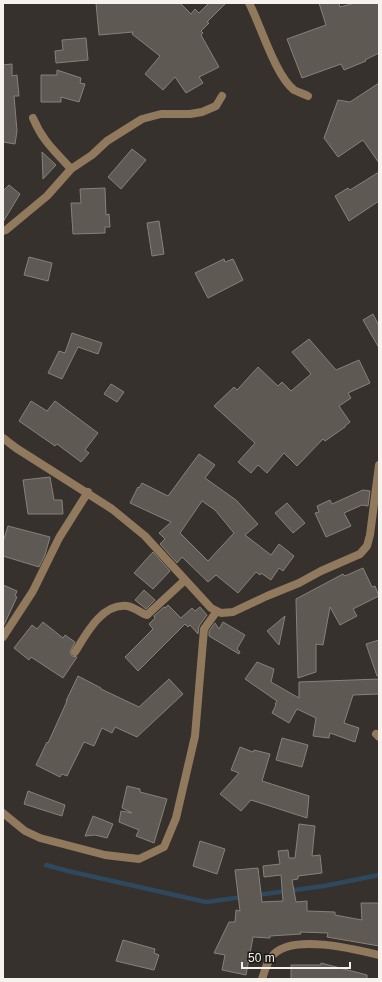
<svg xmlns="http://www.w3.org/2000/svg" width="382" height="982" font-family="Helvetica,sans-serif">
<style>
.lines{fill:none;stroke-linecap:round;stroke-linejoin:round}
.stream{stroke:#2e485d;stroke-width:4.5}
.building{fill:#5f5953;stroke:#86817a;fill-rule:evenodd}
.minor{stroke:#91795e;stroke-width:8}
</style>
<rect width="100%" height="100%" fill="#36312c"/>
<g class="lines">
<path class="stream" d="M 46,865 L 68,871 L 206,902 L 243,897
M 257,895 L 324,886 L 379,875"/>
</g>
<path class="building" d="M 96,3 L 180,3 L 191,14 L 195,9 L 199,13 L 209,3 L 226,3 L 207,22 L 209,23 L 201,31 L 203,33 L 201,35 L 219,67 L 199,77 L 203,83 L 186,93 L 175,77 L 163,90 L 145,74 L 160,56 L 132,34 L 133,32 L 99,35 Z
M 319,3 L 339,3 L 340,7 L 355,3 L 379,3 L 379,53 L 365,60 L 366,61 L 344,70 L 341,64 L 302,78 L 287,39 L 326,25 Z
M 86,38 L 88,60 L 56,63 L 55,51 L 63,50 L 62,40 Z
M 12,64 L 12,76 L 17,75 L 19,96 L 14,96 L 17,131 L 15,144 L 3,142 L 3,65 Z
M 57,70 L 81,78 L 80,83 L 85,84 L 79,102 L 61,97 L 61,102 L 41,102 L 41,75 L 57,75 Z
M 379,83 L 379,163 L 363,140 L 338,157 L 324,138 L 338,100 L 350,102 Z
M 132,149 L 146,160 L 121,189 L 108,177 Z
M 42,152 L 56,165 L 43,179 Z
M 379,172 L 379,201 L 349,221 L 335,196 L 348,188 L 350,190 Z
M 9,185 L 20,194 L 3,222 L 3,191 Z
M 105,188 L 106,215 L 109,214 L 110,227 L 105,227 L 105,233 L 73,234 L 71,203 L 81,203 L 80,189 Z
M 159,221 L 164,254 L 152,256 L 147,223 Z
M 29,257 L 52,263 L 48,281 L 24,275 Z
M 224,259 L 225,262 L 233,259 L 243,280 L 208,298 L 195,273 Z
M 373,314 L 379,326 L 379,348 L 363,320 Z
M 72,333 L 102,343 L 98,354 L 78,347 L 62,379 L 48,373 L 59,351 L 65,353 Z
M 309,339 L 336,370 L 359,360 L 370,383 L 348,393 L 351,398 L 339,406 L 350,422 L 345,426 L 345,427 L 325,441 L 323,439 L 297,466 L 284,453 L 267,473 L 258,465 L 251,473 L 238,462 L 255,443 L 214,406 L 234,387 L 237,390 L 258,367 L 278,386 L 282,382 L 291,391 L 311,374 L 292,352 Z
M 111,384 L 124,392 L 117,402 L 104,394 Z
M 31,401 L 47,411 L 55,401 L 98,433 L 85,450 L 89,453 L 81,462 L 57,444 L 55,446 L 19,421 Z
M 199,454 L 215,465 L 205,478 L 236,500 L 258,524 L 245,535 L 271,555 L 279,544 L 294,556 L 283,571 L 279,568 L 271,580 L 261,573 L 260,575 L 256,572 L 238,593 L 216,575 L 208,582 L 182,557 L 177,563 L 160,544 L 165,539 L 159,533 L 171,522 L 130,503 L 138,487 L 139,488 L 142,483 L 168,496 ZM 202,501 L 215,510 L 234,533 L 208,561 L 180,533 Z
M 50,477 L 54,500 L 62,500 L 63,514 L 28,514 L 23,480 Z
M 363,490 L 370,491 L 368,506 L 362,505 L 344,513 L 351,526 L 326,537 L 315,513 L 319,512 L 317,506 L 330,500 L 332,504 Z
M 287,503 L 305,523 L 293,533 L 275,513 Z
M 8,526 L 50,537 L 45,555 L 39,567 L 3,556 L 3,542 Z
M 153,552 L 170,571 L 153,589 L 134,573 Z
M 363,568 L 372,587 L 375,586 L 379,596 L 353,609 L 357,616 L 340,625 L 330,607 L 323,645 L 316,644 L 316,672 L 298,678 L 296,599 L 343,574 L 345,576 Z
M 3,585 L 17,591 L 15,596 L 17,597 L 3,627 Z
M 144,590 L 155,600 L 146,609 L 135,600 Z
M 168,605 L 181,618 L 192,608 L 195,611 L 200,607 L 207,615 L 199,626 L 198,634 L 190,625 L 188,627 L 185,624 L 138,671 L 125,657 L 153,629 L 149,624 L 155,618 L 154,616 L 164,607 L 165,608 Z
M 285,616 L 279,645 L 267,631 Z
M 43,622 L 63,638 L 65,635 L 75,642 L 70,652 L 72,656 L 77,657 L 63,678 L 31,657 L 29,660 L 14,648 L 32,625 L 37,629 Z
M 223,622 L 245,635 L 237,649 L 240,652 L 239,654 L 209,636 L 209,631 L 215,623 L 219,629 Z
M 379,640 L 379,676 L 377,676 L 366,644 Z
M 257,662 L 274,669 L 271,682 L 299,698 L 299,682 L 379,679 L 379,694 L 353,695 L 344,723 L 359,728 L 355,742 L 330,733 L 329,738 L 313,736 L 316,718 L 297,709 L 289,723 L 272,713 L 276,705 L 275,704 L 277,701 L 245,679 Z
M 78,676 L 101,688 L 101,689 L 139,707 L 169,679 L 183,694 L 137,737 L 115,727 L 112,733 L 102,728 L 94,746 L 84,742 L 67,776 L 62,774 L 60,777 L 36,765 L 47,742 L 48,743 L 67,701 L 66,701 Z
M 282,738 L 308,745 L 302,767 L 276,760 Z
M 240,747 L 253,752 L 254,750 L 270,754 L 262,781 L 309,796 L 307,818 L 251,800 L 241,811 L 220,794 L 239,773 L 231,770 Z
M 127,786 L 140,789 L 140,792 L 167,799 L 154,843 L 136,836 L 139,830 L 119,822 L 121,811 L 132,813 L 122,808 Z
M 28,791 L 65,805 L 62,816 L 24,804 Z
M 93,816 L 113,824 L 107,838 L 95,835 L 85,836 Z
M 299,824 L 315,826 L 312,856 L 320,855 L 322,873 L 298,876 L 298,879 L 292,880 L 296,902 L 307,901 L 307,911 L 335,912 L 335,915 L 362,920 L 361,903 L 379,903 L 379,946 L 327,937 L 328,933 L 300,932 L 301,934 L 270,936 L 270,938 L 253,937 L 246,975 L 222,970 L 225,955 L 214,953 L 229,922 L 235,922 L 236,910 L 240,911 L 235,870 L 258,868 L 262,902 L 283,901 L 281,875 L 264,877 L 263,866 L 280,864 L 278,851 L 288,850 L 289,858 L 295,858 Z
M 200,841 L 225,849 L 217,874 L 193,866 Z
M 123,940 L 155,949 L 154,953 L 159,955 L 154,970 L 116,961 Z
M 321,963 L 367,975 L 367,979 L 291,979 L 291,965 L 321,965 Z"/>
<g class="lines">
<path class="minor" d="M 249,3 C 261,26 275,75 294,90 C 298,92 304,94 308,96
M 33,118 C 43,142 55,151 71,169
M 3,231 L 6,230 L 47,196 L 71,169 L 92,155 L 107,141 L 142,119 L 161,114 L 190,114 L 202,112 L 216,106 L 222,96
M 3,438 L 16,448 L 112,509 L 145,536 L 211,608 L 221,613 L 233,612 L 267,596 L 299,583 L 321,571 L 360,554 L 367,546 L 370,535 L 379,465
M 3,637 L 33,591 L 59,538 L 88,492
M 75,652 C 86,634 102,603 127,606 C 134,607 141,613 147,615 L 185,580
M 376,734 L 379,737
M 3,813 L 25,831 L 40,838 L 105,855 L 139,859 L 164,847 L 176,818 L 195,736 L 204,629 L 217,611
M 262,979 C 265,970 267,961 274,954 C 294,934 354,949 379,955"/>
</g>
<rect width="382" height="982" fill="none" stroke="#f6f3ef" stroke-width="8"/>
<path d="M242 962v6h108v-6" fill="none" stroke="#f6f3ef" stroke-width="2"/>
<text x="248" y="962" font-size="12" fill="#f6f3ef" stroke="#1c1a17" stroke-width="3" paint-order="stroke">50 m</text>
</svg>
